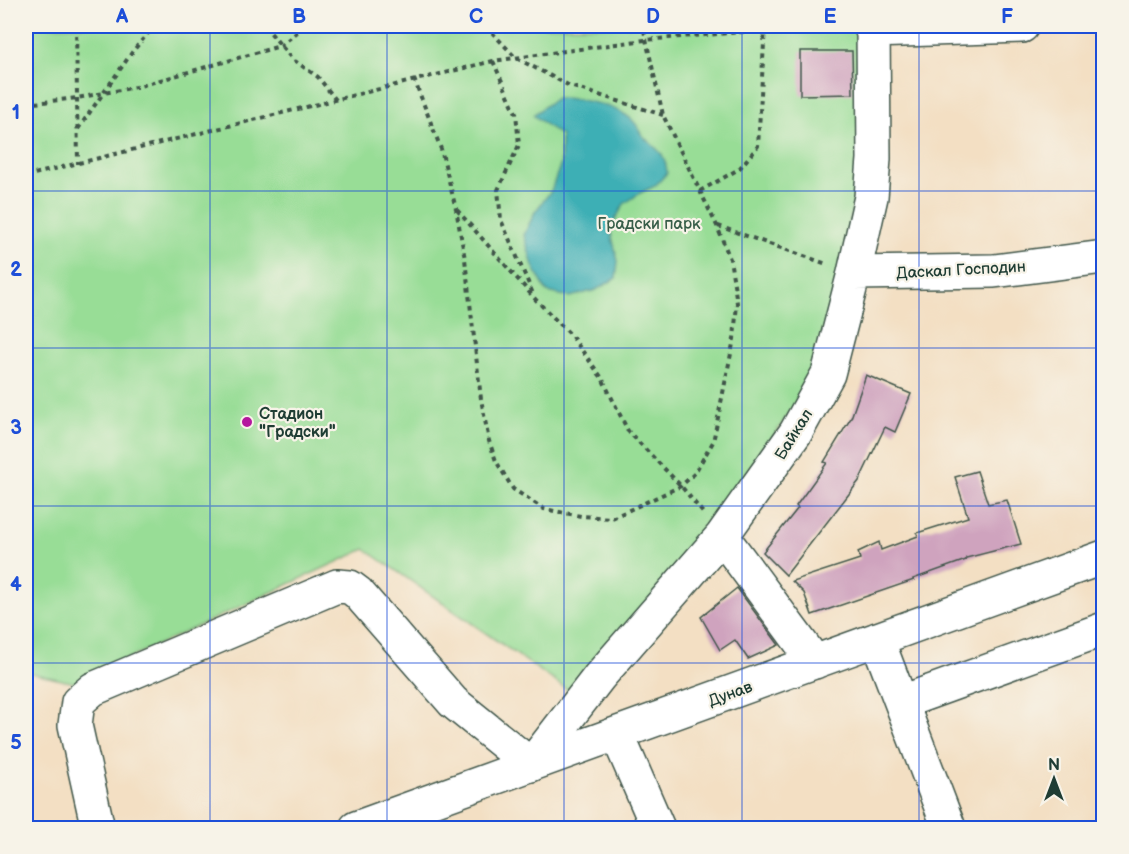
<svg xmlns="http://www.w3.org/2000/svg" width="1129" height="854" font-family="'Balsamiq Sans',sans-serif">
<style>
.green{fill:#98dd96;stroke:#5c8d65;stroke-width:1.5}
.water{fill:#3eafb5;stroke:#2e7674;stroke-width:1.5}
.building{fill:#cfa3be}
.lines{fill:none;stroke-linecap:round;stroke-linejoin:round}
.minor-casing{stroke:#3f5549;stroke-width:36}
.path{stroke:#3f5549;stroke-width:4;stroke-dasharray:4.5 4.5;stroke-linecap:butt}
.minor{stroke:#fff;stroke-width:33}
.grid{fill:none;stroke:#1d4ed8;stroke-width:1.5;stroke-opacity:0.55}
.poi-dot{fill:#b5179e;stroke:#f7f3e8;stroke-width:2}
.labels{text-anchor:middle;stroke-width:4.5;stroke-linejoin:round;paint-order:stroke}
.park-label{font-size:16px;fill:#375d48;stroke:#f7f3e8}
.street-label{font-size:16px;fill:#1f3d34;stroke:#f7f3e8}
.poi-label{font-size:16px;font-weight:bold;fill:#1f3d34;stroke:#f7f3e8;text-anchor:start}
.neatline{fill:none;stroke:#1d4ed8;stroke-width:2}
.grid-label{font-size:20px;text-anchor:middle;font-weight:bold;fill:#1d4ed8}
</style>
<rect width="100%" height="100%" fill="#f7f3e8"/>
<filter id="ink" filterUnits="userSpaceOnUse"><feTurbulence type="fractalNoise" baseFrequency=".0167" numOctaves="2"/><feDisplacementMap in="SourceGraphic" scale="12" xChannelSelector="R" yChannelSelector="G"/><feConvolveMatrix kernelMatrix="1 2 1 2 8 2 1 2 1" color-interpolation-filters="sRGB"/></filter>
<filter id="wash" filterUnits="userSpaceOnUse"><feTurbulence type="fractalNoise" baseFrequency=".008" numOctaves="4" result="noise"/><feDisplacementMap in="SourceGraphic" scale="24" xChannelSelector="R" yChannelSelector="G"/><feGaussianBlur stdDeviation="1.35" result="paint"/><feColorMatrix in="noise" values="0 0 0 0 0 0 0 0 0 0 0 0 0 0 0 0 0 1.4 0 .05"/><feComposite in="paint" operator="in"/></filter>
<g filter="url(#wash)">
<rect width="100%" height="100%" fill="#f3dfc3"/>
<path class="green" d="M 26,26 L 862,26 L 861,159 L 836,301 L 804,392 L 707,534 L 569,691 L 365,549 L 75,683 L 26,672 Z"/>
<path class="water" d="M 556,98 C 579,98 620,105 635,123 C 638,126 639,131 642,135 C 655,150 665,149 667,173 L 655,186 L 640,193 L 624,204 L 610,229 L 618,261 L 616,278 L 596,290 L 570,297 L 547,292 L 533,266 L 524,235 L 535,212 L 551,191 L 561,163 L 561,136 L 533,115 Z"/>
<g id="blocks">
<path class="building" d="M 800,51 L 852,51 L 853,94 L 800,95 Z
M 866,375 L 911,394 L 895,432 L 885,427 L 859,481 L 786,575 L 763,552 L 798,508 L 796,506 L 827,463 L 824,462 L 851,418 Z
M 977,471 L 988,504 L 1007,500 L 1021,544 L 966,558 L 966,560 L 913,579 L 914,580 L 812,615 L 804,593 L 792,581 L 860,559 L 858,552 L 879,542 L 881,550 L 918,536 L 917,533 L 968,517 L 955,477 Z
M 737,588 L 779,645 L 748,659 L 735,640 L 720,650 L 701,617 Z"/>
</g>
</g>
<g filter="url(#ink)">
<use href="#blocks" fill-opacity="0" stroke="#3f5549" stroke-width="1.5"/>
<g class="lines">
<defs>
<path id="minor" d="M 872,31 L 1022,26
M 854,273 L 994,271 L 1104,257
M 722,536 L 815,662
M 877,639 L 949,828
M 902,702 L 1104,629
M 617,734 L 658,828
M 97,824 L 75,725 L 78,702 L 93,689 L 337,586 L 350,587 L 358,593 L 453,702 L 531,765 L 599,677 L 722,536 L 796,432 L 828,374 L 854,273 L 871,197 L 874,159 L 873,26
M 356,828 L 1104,557"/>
</defs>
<use href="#minor" class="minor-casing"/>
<path class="path" d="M 76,26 L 78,164
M 265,26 L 292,59 L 318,77 L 336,100
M 486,26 L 516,58 L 570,86 L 663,115
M 493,61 L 516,113 L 519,145 L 498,190 L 501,220 L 534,296
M 414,79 L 441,149 L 456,209 L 465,259 L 481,399 L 489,441 L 496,461 L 513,489 L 544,509 L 581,516 L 612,518 L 681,486 L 694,474 L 713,442 L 734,339 L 737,303 L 730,259 L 717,226 L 663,115 L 643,26
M 26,104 L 77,98 L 136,87 L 280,46 L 300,30 L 301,26
M 78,129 L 133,51 L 154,26
M 26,176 L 493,61 L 645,40 L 765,30 L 846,31
M 700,191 L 739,169 L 758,146 L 765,26
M 457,210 L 536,300 L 570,334 L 602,378 L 628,431 L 681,486 L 704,514
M 718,226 L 827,264"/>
<use href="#minor" class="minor"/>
</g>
</g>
<path class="grid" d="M 210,26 L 210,828M 387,26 L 387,828M 564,26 L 564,828M 742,26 L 742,828M 919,26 L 919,828M 26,191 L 1104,191M 26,348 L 1104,348M 26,506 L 1104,506M 26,663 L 1104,663"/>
<circle class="poi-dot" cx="247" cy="422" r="6"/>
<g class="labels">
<g class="park-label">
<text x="649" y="229">Градски парк</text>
</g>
<g class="street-label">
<text transform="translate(961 269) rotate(-3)" y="6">Даскал Господин</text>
<text transform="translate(793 434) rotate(-58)" y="6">Байкал</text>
<text transform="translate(730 693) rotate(-20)" y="6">Дунав</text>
</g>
<g class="poi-label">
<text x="259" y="419">Стадион<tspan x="259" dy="18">"Градски"</tspan></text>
</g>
</g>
<rect width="1129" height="854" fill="none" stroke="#f7f3e8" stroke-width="66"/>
<g transform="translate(1054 779)" stroke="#f7f3e8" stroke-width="4.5" paint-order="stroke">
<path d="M0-4.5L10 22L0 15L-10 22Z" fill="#1f3d34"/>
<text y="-9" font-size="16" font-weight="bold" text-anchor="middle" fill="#1f3d34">N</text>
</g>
<rect x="33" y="33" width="1063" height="788" class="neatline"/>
<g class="grid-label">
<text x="122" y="23">A</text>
<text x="299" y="23">B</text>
<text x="476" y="23">C</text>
<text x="653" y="23">D</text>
<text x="830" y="23">E</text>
<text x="1007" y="23">F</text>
<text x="16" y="119">1</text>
<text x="16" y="276">2</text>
<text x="16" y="434">3</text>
<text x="16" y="591">4</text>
<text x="16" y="749">5</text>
</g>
</svg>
